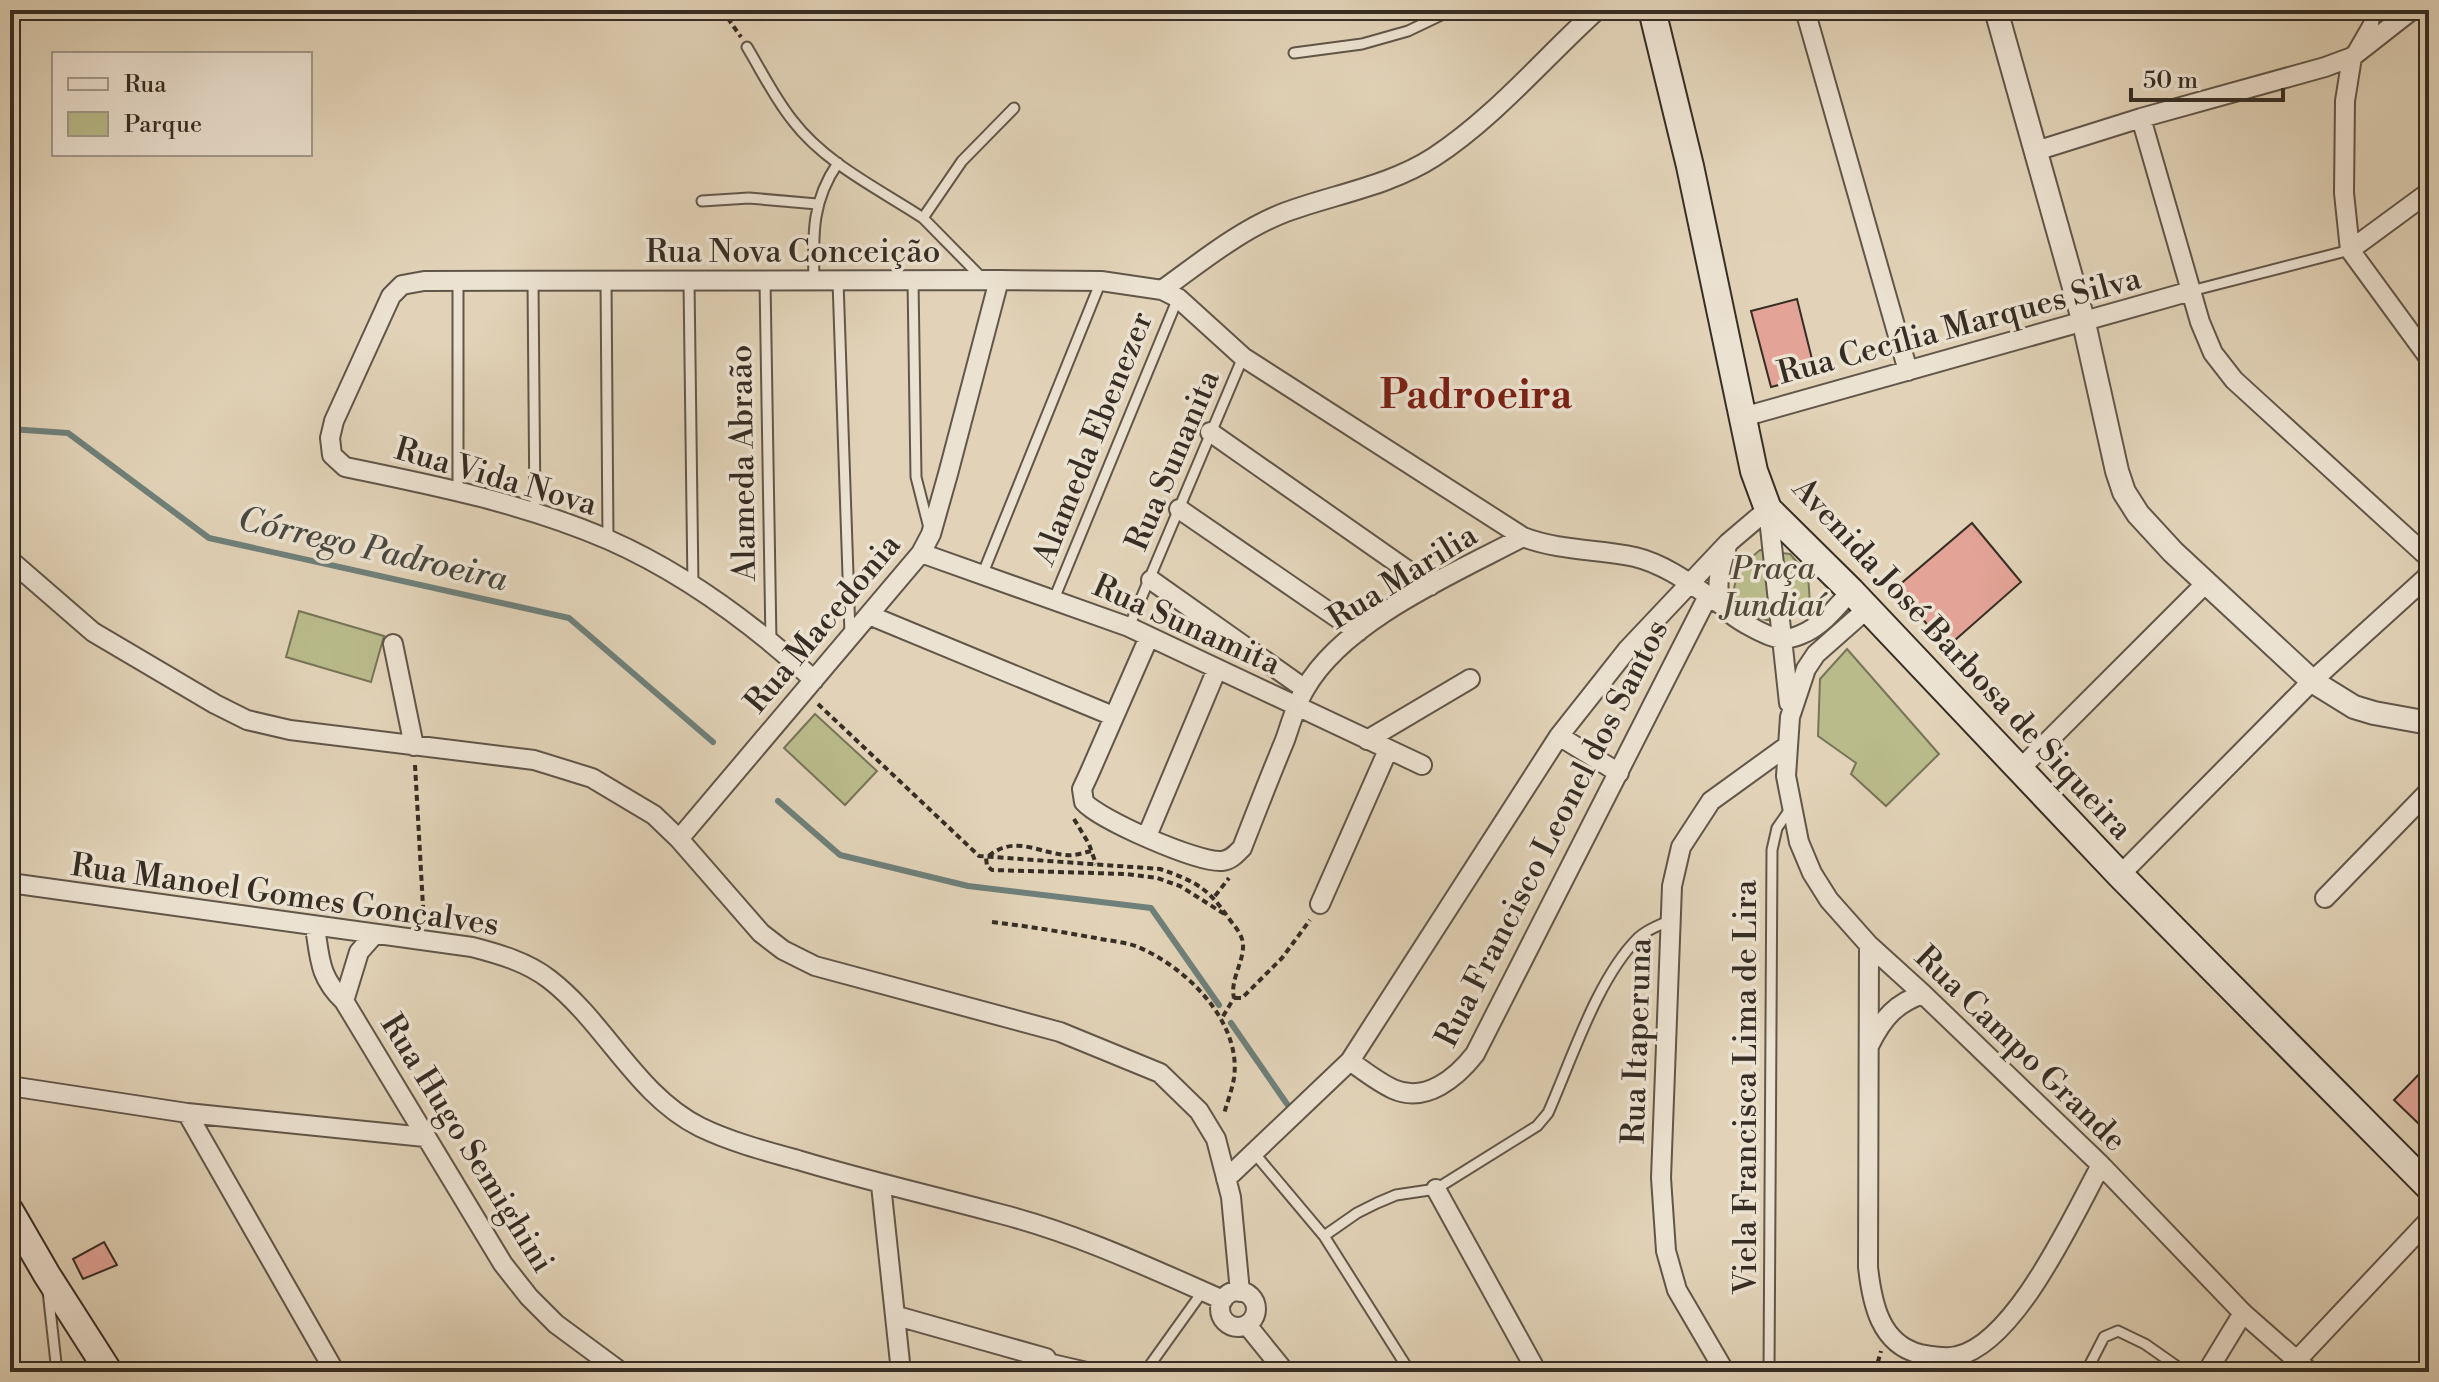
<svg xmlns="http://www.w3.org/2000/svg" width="2439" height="1382" font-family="'Libre Bodoni',serif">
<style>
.green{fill:#b9bb8b;stroke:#787458;stroke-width:2}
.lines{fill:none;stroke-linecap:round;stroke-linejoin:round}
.stream{stroke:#6f807a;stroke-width:6}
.building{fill:#e3a497;stroke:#362d24;stroke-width:2}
.service-casing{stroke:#615649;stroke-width:13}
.pedestrian-casing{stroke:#615649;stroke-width:18}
.minor-casing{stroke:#615649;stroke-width:22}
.tertiary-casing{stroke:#615649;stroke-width:26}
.secondary-casing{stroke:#362d24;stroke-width:30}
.path{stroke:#362d24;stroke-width:4;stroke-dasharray:6 4;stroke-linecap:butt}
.service{stroke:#ece2d1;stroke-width:9}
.pedestrian{stroke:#ece2d1;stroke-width:14}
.minor{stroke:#ece2d1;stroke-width:18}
.tertiary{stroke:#ece2d1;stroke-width:22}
.secondary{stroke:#ece2d1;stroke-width:26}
.labels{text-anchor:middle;stroke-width:7;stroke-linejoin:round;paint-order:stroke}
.street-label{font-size:32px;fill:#362d24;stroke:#ece2d1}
.park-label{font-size:32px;font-style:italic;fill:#504939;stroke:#ece2d1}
.water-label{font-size:34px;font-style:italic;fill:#494941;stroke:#ece2d1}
.district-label{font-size:40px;font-weight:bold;fill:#7a1f14;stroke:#ece2d1}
</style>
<rect width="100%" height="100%" fill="#e2d3b8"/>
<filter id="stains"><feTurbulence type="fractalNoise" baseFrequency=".0025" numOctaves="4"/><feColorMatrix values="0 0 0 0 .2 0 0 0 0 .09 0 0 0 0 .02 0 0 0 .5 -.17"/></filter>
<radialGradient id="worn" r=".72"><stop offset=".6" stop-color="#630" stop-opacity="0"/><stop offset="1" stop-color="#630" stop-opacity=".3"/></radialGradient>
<path class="green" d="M 1760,550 L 1790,554 L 1808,575 L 1810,603 C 1802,608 1792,618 1783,620 C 1775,621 1764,620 1757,617 C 1718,604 1735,570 1760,550 Z
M 299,611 L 384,636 L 371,682 L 286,657 Z
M 1847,649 L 1939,754 L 1886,806 L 1851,774 L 1856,763 L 1818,736 L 1820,679 Z
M 815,714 L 877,771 L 845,805 L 784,748 Z"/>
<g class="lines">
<path class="stream" d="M 10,429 L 68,433 L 209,538 L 569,618 L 713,742
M 778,801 L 840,855 L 968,886 L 1151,908 L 1219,1005
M 1231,1023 L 1287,1104"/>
</g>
<path class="building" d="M 1797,299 L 1816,375 L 1771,387 L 1751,311 Z
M 1972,523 L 2021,582 L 1946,648 L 1897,587 Z
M 2429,1064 L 2429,1114 L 2419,1124 L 2394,1100 Z
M 104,1242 L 117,1265 L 83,1279 L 73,1259 Z"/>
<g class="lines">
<defs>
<path id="service" d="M 747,47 C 762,72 775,99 793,121 C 826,164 879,189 923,218 L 962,161 L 1014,108
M 1294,53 L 1362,44 L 1408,31 L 1452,10
M 702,201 L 749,198 L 817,204
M 923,218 L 982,278
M 533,281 L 535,515
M 606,281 L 608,540
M 765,281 L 771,642
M 814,281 C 813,236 811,202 838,163
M 838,281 L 850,634
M 913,281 L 916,477 L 929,528
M 689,282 L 693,586
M 2191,291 L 2350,250
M 458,490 L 458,281
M 983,573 L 1101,281
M 1054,599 L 1178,298
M 1129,627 L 1243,357
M 1255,1154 L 1324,1236 L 1410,1372
M 1324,1236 L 1357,1213 L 1377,1203 L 1396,1195 L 1436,1189 L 1537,1126 L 1548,1113 C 1572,1059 1597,979 1638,938 C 1647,929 1660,925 1671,920
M 48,1291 L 57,1372
M 1046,1358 L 1107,1372
M 1145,1372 L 1203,1291
M 1769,1372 L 1772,850 L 1777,828 L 1791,808
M 2086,1372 L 2104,1337 L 2118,1331 L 2145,1344 L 2185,1372"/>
<path id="pedestrian" d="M 2356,50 L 2371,24 L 2373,10"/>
<path id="minor" d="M 1805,10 L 1908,371
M 2352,57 L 2345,101 L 2344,193 L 2350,250 L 2429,358
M 2141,118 L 2200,322 L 2213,353 L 2234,380 L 2429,558
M 2036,151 L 2141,118 L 2325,67 L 2352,57 L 2412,10
M 2350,250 L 2429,192
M 1162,290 C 1201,262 1241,229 1286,212 C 1335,194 1389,186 1434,157 C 1495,117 1543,59 1597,10
M 1743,417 L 2191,291
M 1210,432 L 1430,586
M 1179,509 L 1358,632
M 1768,509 L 1789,703
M 1727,546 C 1722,563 1713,588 1723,606 C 1730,617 1768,638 1782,639 C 1787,639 1795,637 1800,635 C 1821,627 1836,608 1851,591
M 921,553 L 1129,627 L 1422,765
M 10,560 L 93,632 L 215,704 L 247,720 L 290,730 L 534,760 L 592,778 L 654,815 L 679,839 L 761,933 L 783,950 L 815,966 L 1060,1032 L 1160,1073 L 1199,1111 L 1216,1139 L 1231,1197 L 1240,1292
M 1151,580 L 1305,689
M 1867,609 L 1816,654 L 1806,669 L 1790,717 L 1786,776 L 1799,842 L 1812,873 L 1829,900 L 1869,945 L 1923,994 L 2101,1165 L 2243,1313 L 2310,1372
M 869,615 L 1113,716
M 1149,637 L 1089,774 L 1082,789 L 1084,802 C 1100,820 1198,863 1222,861 C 1231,860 1236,854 1242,848 C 1256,812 1270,776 1285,740 C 1291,723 1296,704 1305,689 C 1344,620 1455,573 1523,537
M 393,644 L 414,746
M 814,680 C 754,625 684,573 609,540 C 527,504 433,485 345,467 L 332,455 L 330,438 L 334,421 L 391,296 L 402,285 L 424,281 L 999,280 L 1101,281 L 1162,290 L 1178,298 L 1243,357 L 1523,537 C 1560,551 1597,549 1635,557 C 1668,565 1696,588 1723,606
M 1559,736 L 1619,773
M 1367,740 L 1470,679
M 2019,770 L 2207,582
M 1147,836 L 1217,669
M 679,839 L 921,553 L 931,534 L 948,474 L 999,280
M 2120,875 L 2312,681 L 2429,575
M 10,883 L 472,947 C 499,954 527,962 549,979 C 605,1022 636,1095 700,1127 C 731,1142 765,1151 798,1160 C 864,1180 930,1195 997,1213 C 1076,1233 1148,1267 1223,1300
M 2325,898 L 2429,791
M 1320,904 L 1388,750
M 315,927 C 320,959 319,977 344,1001 L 503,1264 L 529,1297 L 556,1324 L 621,1372
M 1869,945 L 1868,1267 C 1872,1303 1880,1344 1920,1354 C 1931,1356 1946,1359 1957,1356 C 2016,1343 2073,1216 2101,1165
M 344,1001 L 359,952 L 374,935
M 1870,1044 C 1883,1018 1896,1003 1923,994
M 1350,1061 C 1364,1071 1378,1082 1393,1089 C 1426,1104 1457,1077 1475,1054 L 1708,596
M 10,1086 L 187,1113 L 425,1137
M 187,1113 L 335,1372
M 1226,1179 L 1350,1061 L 1559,736 L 1627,650 L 1728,543 L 1768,509
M 881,1185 L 901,1372
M 1436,1189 L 1537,1372
M1220 1309a18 18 0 1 1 36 0a18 18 0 1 1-36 0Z
M 897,1316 L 1046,1358
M 1247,1325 L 1285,1372
M 2297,1360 L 2429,1220
M 1725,1372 L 1677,1290 L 1666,1251 L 1661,1178 L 1672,886 L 1681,847 L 1711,801 L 1787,746
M 2207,1372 L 2243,1313"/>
<path id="tertiary" d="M 1996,10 L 2084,323 L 2117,471 L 2124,492 L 2138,514 L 2173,552 L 2312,681 L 2354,707 L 2374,713 L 2429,723"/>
<path id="secondary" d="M 1652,10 L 1690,166 L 1754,471 L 1768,509 L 1851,591 L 2120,875 L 2429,1187
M 10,1211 L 47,1275 L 109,1372"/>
</defs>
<use href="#service" class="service-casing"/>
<use href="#pedestrian" class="pedestrian-casing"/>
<use href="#minor" class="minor-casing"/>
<use href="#tertiary" class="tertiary-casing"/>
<use href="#secondary" class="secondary-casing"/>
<path class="path" d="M 722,10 L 741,37
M 818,704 L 979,856 L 1160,869 C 1197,882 1208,888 1230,920 C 1237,929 1244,937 1243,948 C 1242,965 1230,981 1234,998 L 1222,1018
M 415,765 L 424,924
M 1074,819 L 1089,844 L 1096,864
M 1091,851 C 1083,853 1074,856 1066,855 C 1035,852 1014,834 986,858 L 987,866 L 992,870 L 1126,874 L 1157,878 L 1180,886 L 1226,915
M 1215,896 L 1229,878
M 992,922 C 1027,926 1062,932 1096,938 C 1110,941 1126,942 1138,947 C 1186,967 1242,1022 1234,1078 C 1232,1090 1227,1103 1224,1114
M 1235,998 L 1242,998 L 1282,958 L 1310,920
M 1875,1372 L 1881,1351"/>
<use href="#service" class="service"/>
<use href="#pedestrian" class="pedestrian"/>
<use href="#minor" class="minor"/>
<use href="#tertiary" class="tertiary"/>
<use href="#secondary" class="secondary"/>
</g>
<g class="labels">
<g class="street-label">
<text x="793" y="262">Rua Nova Conceição</text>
<text transform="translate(1959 325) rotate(-15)" y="11">Rua Cecília Marques Silva</text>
<text transform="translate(1092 438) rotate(-68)" y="11">Alameda Ebenezer</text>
<text transform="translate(1172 460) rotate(-67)" y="11">Rua Sunanita</text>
<text transform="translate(742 463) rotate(-91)" y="11">Alameda Abraão</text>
<text transform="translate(496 476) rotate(16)" y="11">Rua Vida Nova</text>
<text transform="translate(1402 576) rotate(-32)" y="11">Rua Marilia</text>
<text transform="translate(822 623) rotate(-50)" y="11">Rua Macedonia</text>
<text transform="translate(1187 624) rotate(24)" y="11">Rua Sunamita</text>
<text transform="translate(1963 658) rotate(47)" y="11">Avenida José Barbosa de Siqueira</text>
<text transform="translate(1551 833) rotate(-63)" y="11">Rua Francisco Leonel dos Santos</text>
<text transform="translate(285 894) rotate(8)" y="11">Rua Manoel Gomes Gonçalves</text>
<text transform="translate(1636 1041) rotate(-88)" y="11">Rua Itaperuna</text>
<text transform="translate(2021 1048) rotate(44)" y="11">Rua Campo Grande</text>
<text transform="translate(1745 1087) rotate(-90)" y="11">Viela Francisca Lima de Lira</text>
<text transform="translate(468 1143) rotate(58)" y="11">Rua Hugo Semighini</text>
</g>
<g class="park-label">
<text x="1773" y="579">Praça<tspan x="1773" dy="37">Jundiaí</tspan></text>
</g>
<g class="water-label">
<text transform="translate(373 548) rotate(13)" y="12">Córrego Padroeira</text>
</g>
<g class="district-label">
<text x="1476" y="408">Padroeira</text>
</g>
</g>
<rect width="2439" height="1382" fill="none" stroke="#e2d3b8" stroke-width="40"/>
<rect x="12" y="12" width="2415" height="1358" fill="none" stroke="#362d24" stroke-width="4"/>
<rect x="20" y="20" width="2399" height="1342" fill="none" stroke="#362d24" stroke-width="2"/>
<rect x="52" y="52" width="260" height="104" fill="#ece2d1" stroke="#a39a8c" stroke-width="2"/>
<rect x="68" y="78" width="40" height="12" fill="#ece2d1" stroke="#a39a8c" stroke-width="2"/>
<text x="124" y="92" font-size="24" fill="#362d24">Rua</text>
<rect x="68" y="112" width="40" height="24" fill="#b9bb8b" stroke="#a39a8c" stroke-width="2"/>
<text x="124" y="132" font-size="24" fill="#362d24">Parque</text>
<path d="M2131 88v12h152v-12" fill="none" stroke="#362d24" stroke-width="4"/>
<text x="2143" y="88" font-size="24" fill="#362d24" stroke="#ece2d1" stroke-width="6" paint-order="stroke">50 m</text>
<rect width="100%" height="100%" filter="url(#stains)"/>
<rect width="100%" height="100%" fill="url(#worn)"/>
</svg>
